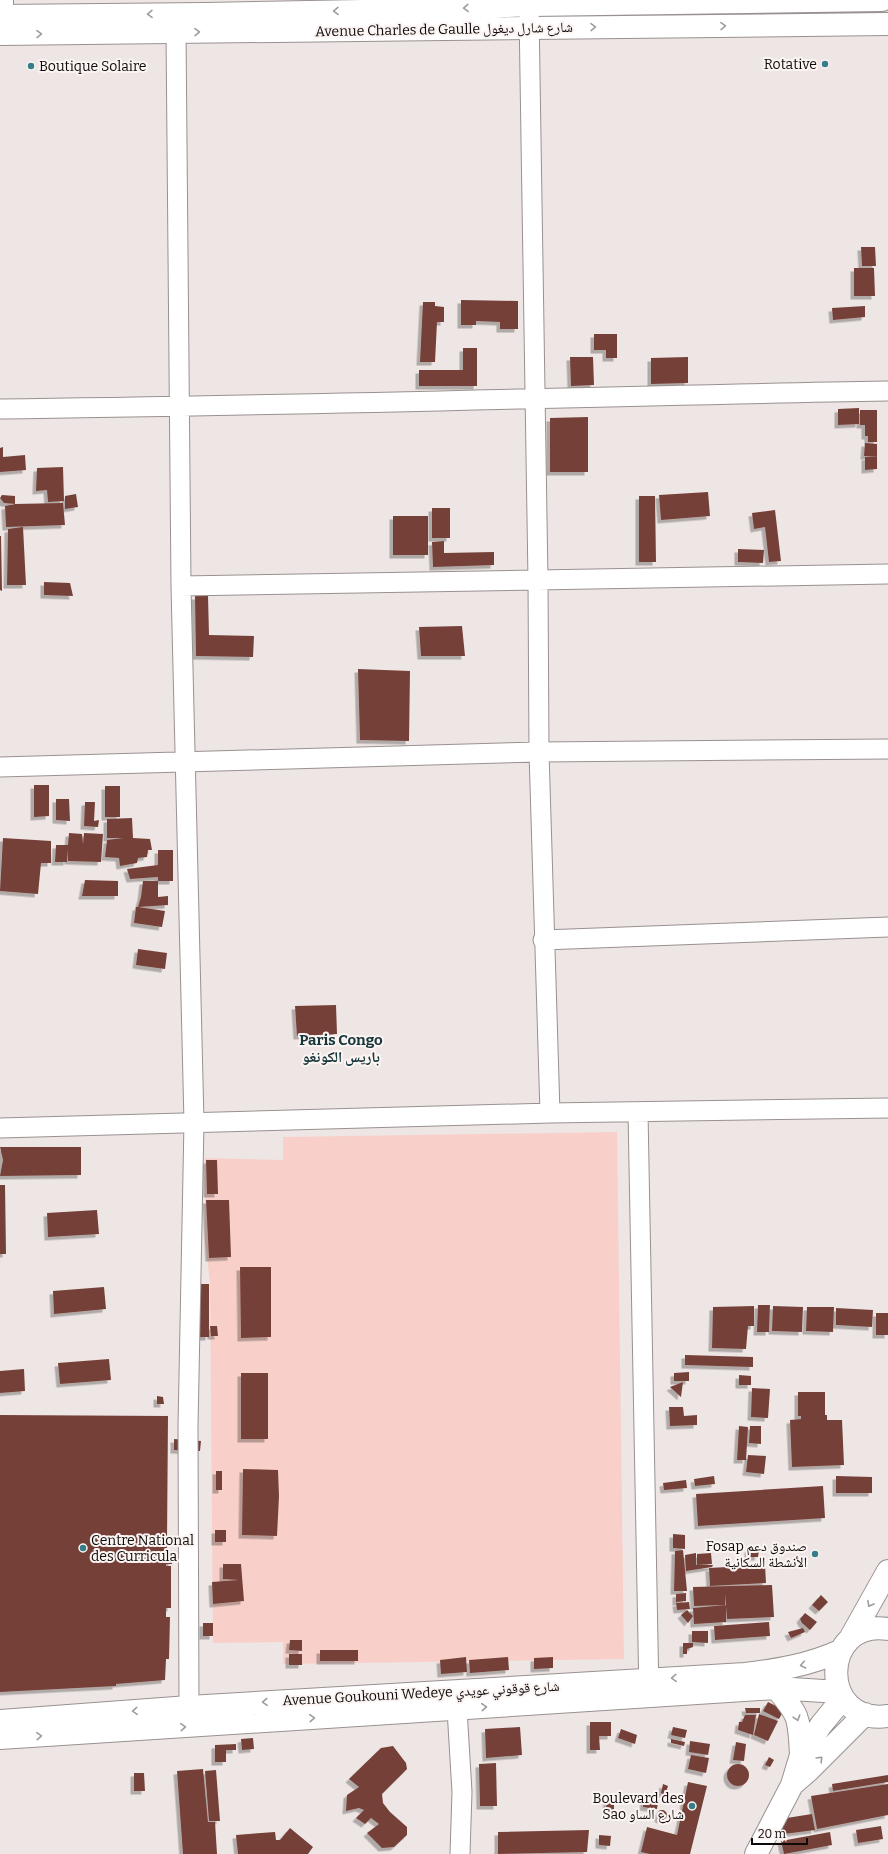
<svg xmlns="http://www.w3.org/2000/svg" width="888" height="1854" font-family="Bitter,'Noto Naskh Arabic',serif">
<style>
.green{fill:#f8d0c9}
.building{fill:#754139;filter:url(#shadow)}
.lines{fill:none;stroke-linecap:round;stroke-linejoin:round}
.street-casing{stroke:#999190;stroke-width:21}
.secondary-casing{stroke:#999190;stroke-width:24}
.primary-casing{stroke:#999190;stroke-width:24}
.street{stroke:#fff;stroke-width:19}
.secondary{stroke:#fff;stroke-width:22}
.primary{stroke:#fff;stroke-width:22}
.oneway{stroke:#9e9d9d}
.poi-dot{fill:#377d89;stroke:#fcf4f2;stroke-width:1.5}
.labels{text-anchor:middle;stroke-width:4;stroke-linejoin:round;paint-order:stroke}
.street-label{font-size:14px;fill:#0d0b0a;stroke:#fcf4f2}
.poi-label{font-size:14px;fill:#0d0b0a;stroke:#fcf4f2;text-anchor:end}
.neighbourhood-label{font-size:15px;font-weight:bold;fill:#15373c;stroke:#fcf4f2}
</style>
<defs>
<filter id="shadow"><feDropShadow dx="-3.5" dy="3.5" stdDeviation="0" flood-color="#0004"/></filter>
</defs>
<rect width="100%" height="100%" fill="#eee6e5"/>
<path class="green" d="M 617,1132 L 624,1659 L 283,1664 L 283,1642 L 213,1643 L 210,1284 L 205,1237 L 205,1158 L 283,1160 L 283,1137 Z"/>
<path class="building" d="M 861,247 L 875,247 L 876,266 L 862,266 Z
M 854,268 L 874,268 L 875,296 L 854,296 Z
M 461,300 L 518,301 L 518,329 L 500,329 L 500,322 L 476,321 L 476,325 L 461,325 Z
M 423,302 L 435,302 L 435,306 L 444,307 L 444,322 L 437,322 L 435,362 L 420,362 Z
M 865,306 L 865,317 L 833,320 L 832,308 Z
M 594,334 L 617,334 L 617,358 L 606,358 L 606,350 L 594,350 Z
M 463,348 L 477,348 L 477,386 L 419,386 L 419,370 L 463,370 Z
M 570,357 L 593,357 L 594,385 L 571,386 Z
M 688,357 L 688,383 L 651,384 L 651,358 Z
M 859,408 L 859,424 L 838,425 L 838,409 Z
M 860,410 L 877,410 L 877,442 L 868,442 L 868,436 L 865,436 L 865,425 L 860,425 Z
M 588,417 L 588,472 L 550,472 L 550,418 Z
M 865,443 L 877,444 L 877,457 L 864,456 Z
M 3,447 L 3,457 L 25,455 L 26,470 L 0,472 L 0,448 Z
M 865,457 L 877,457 L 877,469 L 865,470 Z
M 63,467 L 64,501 L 48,502 L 47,490 L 36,491 L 37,468 Z
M 708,492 L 710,516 L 661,520 L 659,495 Z
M 76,494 L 78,507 L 65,509 L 65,496 Z
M 2,495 L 15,496 L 15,504 L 63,503 L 65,525 L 6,527 L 5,506 L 15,504 L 4,503 L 0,498 Z
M 639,496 L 655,496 L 656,562 L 639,562 Z
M 432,508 L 450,508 L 450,538 L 432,538 Z
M 775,510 L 781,561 L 769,562 L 765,527 L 754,529 L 752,513 Z
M 393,516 L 428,516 L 428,555 L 393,555 Z
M 23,527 L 26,585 L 7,585 L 8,529 Z
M 0,536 L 1,536 L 2,591 L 0,590 Z
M 444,541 L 444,553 L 494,552 L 494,565 L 433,567 L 432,542 Z
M 738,549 L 764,550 L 763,563 L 738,562 Z
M 44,582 L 70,583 L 73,596 L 44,595 Z
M 195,596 L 208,596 L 209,635 L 254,636 L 253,657 L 196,656 Z
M 462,626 L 465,656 L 421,656 L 419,627 Z
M 358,669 L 410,671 L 409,741 L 360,740 Z
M 34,785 L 49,785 L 49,816 L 34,817 Z
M 105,786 L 120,786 L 120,817 L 105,817 Z
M 56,799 L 69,799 L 70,821 L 56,820 Z
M 85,802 L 95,802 L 94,821 L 99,820 L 98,827 L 84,826 Z
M 132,818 L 133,838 L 150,839 L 152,850 L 148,850 L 147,857 L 138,858 L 137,863 L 120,866 L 119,858 L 105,857 L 107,840 L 123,838 L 107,838 L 107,819 Z
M 69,833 L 82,834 L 83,844 L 84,833 L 103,834 L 101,862 L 68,861 L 68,849 L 67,862 L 55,862 L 56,845 L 68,845 Z
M 3,838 L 51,841 L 51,863 L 41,863 L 38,894 L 0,891 Z
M 158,850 L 173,850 L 173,881 L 158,881 L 158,877 L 130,879 L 127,869 L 158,865 Z
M 85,880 L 118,881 L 118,896 L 82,896 Z
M 143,881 L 158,881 L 158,897 L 168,896 L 168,905 L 138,907 L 165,911 L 162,927 L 134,923 L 136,907 L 138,907 L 141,897 Z
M 138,949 L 167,953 L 165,969 L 136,965 Z
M 336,1005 L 337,1034 L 297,1036 L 295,1006 Z
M 0,1147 L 81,1147 L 81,1175 L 0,1176 L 3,1160 Z
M 206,1160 L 217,1160 L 218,1194 L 207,1194 Z
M 0,1185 L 5,1185 L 6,1254 L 0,1254 Z
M 206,1200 L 229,1200 L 231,1257 L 209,1258 Z
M 97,1210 L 99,1234 L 48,1237 L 47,1213 Z
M 240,1267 L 271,1267 L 271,1337 L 241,1338 Z
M 188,1284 L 209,1284 L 209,1337 L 188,1337 Z
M 104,1287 L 106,1309 L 54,1314 L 53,1291 Z
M 758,1305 L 770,1305 L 769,1332 L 757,1332 Z
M 754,1306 L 754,1326 L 748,1326 L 746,1349 L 712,1348 L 713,1307 Z
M 773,1306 L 803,1307 L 802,1332 L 772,1331 Z
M 807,1307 L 834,1307 L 833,1332 L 806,1331 Z
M 836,1308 L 873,1310 L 872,1327 L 836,1325 Z
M 876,1313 L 888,1313 L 888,1335 L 876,1335 Z
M 210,1326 L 217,1326 L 218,1336 L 211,1336 Z
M 685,1355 L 753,1357 L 753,1367 L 685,1365 Z
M 109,1359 L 111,1380 L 60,1384 L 58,1363 Z
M 24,1369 L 25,1391 L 0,1393 L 0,1371 Z
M 689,1372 L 689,1381 L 674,1381 L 674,1373 Z
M 241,1373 L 268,1373 L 268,1439 L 241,1439 Z
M 739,1375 L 751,1376 L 751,1385 L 739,1385 Z
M 683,1382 L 681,1397 L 670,1387 Z
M 752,1388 L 770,1389 L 768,1418 L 751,1417 Z
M 798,1392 L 825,1392 L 825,1415 L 827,1415 L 827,1420 L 842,1420 L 844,1465 L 792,1467 L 790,1420 L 801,1419 L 801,1416 L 821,1416 L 798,1416 Z
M 157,1396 L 163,1397 L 164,1404 L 157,1404 Z
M 669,1407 L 683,1407 L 684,1416 L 697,1415 L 697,1425 L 670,1426 Z
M 0,1415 L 168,1416 L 167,1542 L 170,1542 L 170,1545 L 167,1545 L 167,1552 L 172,1552 L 172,1564 L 166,1564 L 166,1566 L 171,1566 L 171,1608 L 166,1608 L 166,1617 L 170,1617 L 169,1659 L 166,1659 L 165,1680 L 116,1684 L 116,1686 L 0,1692 Z
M 739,1426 L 748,1427 L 746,1460 L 737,1460 Z
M 750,1426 L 761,1426 L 761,1444 L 749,1443 Z
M 174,1439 L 201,1441 L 200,1451 L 174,1450 Z
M 748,1455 L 766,1456 L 764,1474 L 746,1472 Z
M 243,1469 L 278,1470 L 279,1496 L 277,1536 L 242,1535 Z
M 216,1471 L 222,1471 L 222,1490 L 216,1490 Z
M 714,1476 L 715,1484 L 695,1486 L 694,1479 Z
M 836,1476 L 872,1477 L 872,1493 L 836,1493 Z
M 686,1480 L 687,1488 L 664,1490 L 663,1483 Z
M 823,1486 L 825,1518 L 698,1526 L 696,1494 Z
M 215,1530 L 226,1530 L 226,1542 L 215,1542 Z
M 673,1534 L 685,1535 L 685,1549 L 673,1548 Z
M 748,1549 L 759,1550 L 758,1557 L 748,1557 Z
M 683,1550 L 687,1591 L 674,1591 L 675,1551 Z
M 696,1553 L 696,1565 L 713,1565 L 712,1567 L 686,1571 L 685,1555 Z
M 711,1553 L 712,1564 L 697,1565 L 697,1554 Z
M 223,1564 L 241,1564 L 244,1601 L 213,1604 L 212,1582 L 239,1580 L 223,1579 Z
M 765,1565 L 766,1583 L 710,1586 L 709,1568 Z
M 772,1585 L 774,1617 L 727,1619 L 725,1594 L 725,1605 L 694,1606 L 693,1587 Z
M 686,1593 L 686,1601 L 676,1602 L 676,1594 Z
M 821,1595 L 828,1602 L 819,1611 L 812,1605 Z
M 689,1602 L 690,1609 L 677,1610 L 676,1603 Z
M 726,1605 L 726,1622 L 694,1624 L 693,1608 Z
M 687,1610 L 693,1616 L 688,1623 L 681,1615 Z
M 805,1613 L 817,1622 L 810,1630 L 802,1623 L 800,1619 Z
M 769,1622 L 770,1636 L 715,1640 L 714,1626 Z
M 203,1623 L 213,1623 L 213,1636 L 203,1636 Z
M 803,1628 L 805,1632 L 791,1638 L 788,1632 Z
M 692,1631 L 708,1631 L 708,1643 L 692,1642 Z
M 290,1640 L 302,1640 L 302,1651 L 289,1650 Z
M 683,1643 L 693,1643 L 693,1647 L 687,1649 L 687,1654 L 683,1654 Z
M 320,1650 L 358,1650 L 358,1661 L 320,1661 Z
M 289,1654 L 302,1654 L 302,1665 L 289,1665 Z
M 466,1657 L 467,1672 L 441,1674 L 440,1660 Z
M 508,1657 L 509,1670 L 470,1673 L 469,1660 Z
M 553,1657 L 553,1668 L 534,1669 L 534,1658 Z
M 768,1702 L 784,1710 L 779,1719 L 763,1711 Z
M 745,1708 L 760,1708 L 760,1713 L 746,1713 Z
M 759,1714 L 778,1721 L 768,1741 L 754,1735 Z
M 745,1715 L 756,1715 L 753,1735 L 738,1730 L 739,1722 L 742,1722 Z
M 590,1722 L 611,1722 L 611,1736 L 599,1736 L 600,1750 L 590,1750 Z
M 520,1727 L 522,1755 L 486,1758 L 485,1729 Z
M 673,1727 L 687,1730 L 685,1738 L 671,1735 Z
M 621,1729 L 637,1735 L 635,1744 L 618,1738 Z
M 253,1738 L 254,1749 L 242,1750 L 241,1739 Z
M 671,1739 L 685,1742 L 684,1746 L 671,1743 Z
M 690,1741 L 710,1744 L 708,1755 L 689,1752 Z
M 736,1742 L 746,1744 L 744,1761 L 733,1760 Z
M 236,1744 L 236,1750 L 226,1750 L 226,1762 L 215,1762 L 215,1745 Z
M 393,1746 L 406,1763 L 407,1769 L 382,1794 L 383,1803 L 390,1812 L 407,1827 L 407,1835 L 394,1847 L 382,1848 L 367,1833 L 379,1824 L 371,1818 L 365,1824 L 356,1818 L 364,1810 L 359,1808 L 346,1811 L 347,1795 L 359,1787 L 349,1779 L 381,1748 Z
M 691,1755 L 709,1758 L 706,1773 L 688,1769 Z
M 769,1757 L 774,1760 L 770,1767 L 765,1765 Z
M 496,1763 L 497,1806 L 480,1806 L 479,1764 Z
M727 1775a11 11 0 1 1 22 0a11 11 0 1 1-22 0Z
M 203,1769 L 208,1822 L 215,1822 L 217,1854 L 183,1854 L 177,1771 Z
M 216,1770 L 220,1821 L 209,1821 L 205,1771 Z
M 134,1773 L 144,1773 L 145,1791 L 134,1791 Z
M 888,1775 L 888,1782 L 833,1791 L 832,1784 Z
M 688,1782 L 707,1786 L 690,1854 L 650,1854 L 641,1852 L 647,1827 L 677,1835 Z
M 663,1784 L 668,1786 L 665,1795 L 661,1793 Z
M 888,1784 L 888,1815 L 817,1829 L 811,1796 Z
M 645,1793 L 659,1795 L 657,1809 L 643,1807 Z
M 607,1797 L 614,1797 L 614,1811 L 606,1811 Z
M657 1815a5 5 0 1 1 10 0a5 5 0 1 1-10 0Z
M 812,1814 L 815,1830 L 776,1835 L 774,1820 Z
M 881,1826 L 883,1839 L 858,1843 L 856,1830 Z
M 290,1828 L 313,1847 L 308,1854 L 238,1854 L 236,1835 L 275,1832 L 276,1840 L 280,1840 Z
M 589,1830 L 587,1852 L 498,1854 L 498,1832 Z
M 830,1832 L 832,1845 L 784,1854 L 781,1841 Z
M 599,1835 L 611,1836 L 610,1846 L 599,1845 Z"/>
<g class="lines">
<defs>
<path id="street" d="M 529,12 L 538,581 L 539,752 L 550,1113
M 176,32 L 181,586 L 194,1122 L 188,1427 L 189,1707
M 0,409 C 296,406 592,396 888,391
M 181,586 L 888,574
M 0,767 L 539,752 L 888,749
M 543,940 L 888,927
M 638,1112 L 649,1695
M 0,1128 L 550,1113 L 888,1108
M 457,1709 L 462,1792 L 460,1854"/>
<path id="secondary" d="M 2,34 L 2,0
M 888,1629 C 820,1618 818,1726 888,1716
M 851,1637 L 888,1571
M 776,1688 C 800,1716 799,1718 801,1755
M 0,1721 L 189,1707 L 745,1674 C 778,1670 809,1665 840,1651
M 0,1738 L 776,1688 L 839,1692
M 793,1784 L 808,1771 L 865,1714
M 756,1854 L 792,1785 L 801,1755 L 821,1725 L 843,1698"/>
<path id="primary" d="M 0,16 L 205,14 L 415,10 L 529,5 L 882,0
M 0,34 L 888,24"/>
</defs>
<use href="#street" class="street-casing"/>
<use href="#secondary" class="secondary-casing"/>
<use href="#primary" class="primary-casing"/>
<use href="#street" class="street"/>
<use href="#secondary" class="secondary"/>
<use href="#primary" class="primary"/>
</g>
<defs><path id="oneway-chevron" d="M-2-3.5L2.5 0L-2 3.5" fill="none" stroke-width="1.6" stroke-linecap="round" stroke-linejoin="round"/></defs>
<g class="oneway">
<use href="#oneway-chevron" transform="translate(466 8) rotate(178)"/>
<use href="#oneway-chevron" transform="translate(336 11) rotate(179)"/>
<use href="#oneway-chevron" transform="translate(150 14) rotate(179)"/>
<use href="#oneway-chevron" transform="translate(723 26) rotate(-1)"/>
<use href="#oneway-chevron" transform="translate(593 27) rotate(-1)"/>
<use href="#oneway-chevron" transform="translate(197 32) rotate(-1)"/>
<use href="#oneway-chevron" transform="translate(39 34) rotate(-1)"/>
<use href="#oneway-chevron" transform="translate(870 1604) rotate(119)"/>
<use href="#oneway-chevron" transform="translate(803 1665) rotate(167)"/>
<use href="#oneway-chevron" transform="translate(674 1678) rotate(177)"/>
<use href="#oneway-chevron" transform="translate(265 1702) rotate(177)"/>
<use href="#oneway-chevron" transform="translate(484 1707) rotate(-4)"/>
<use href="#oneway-chevron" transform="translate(135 1711) rotate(176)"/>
<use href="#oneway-chevron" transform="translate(312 1718) rotate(-4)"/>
<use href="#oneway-chevron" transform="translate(797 1718) rotate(73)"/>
<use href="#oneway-chevron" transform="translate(183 1727) rotate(-4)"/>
<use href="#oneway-chevron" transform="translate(39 1736) rotate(-4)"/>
<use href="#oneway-chevron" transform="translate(820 1759) rotate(-46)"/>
</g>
<g class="poi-dot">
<circle cx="825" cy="64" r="4"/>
<circle cx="31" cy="66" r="4"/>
<circle cx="83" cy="1548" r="4"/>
<circle cx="815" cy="1554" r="4"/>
<circle cx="692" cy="1806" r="4"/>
</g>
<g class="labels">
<g class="street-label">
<text transform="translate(444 29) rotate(-1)" y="5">Avenue Charles de Gaulle شارع شارل ديغول</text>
<text transform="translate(421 1693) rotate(-3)" y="5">Avenue Goukouni Wedeye شارع قوقوني عويدي</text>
</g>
<g class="poi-label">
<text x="817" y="69">Rotative</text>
<text x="39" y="71" text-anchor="start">Boutique Solaire</text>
<text x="91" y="1545" text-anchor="start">Centre National<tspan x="91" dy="16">des Curricula</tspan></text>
<text x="807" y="1551">Fosap صندوق دعم<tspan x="807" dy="16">الأنشطة السكانية</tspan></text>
<text x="684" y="1803">Boulevard des<tspan x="684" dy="16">Sao شارع الساو</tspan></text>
</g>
<g class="neighbourhood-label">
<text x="341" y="1045">Paris Congo<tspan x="341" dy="17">باريس الكونغو</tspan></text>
</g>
</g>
<path d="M752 1838v6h55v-6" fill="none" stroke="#0d0b0a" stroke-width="2"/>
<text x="758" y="1838" font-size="12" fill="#0d0b0a" stroke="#fcf4f2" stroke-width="3" paint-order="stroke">20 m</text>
</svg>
